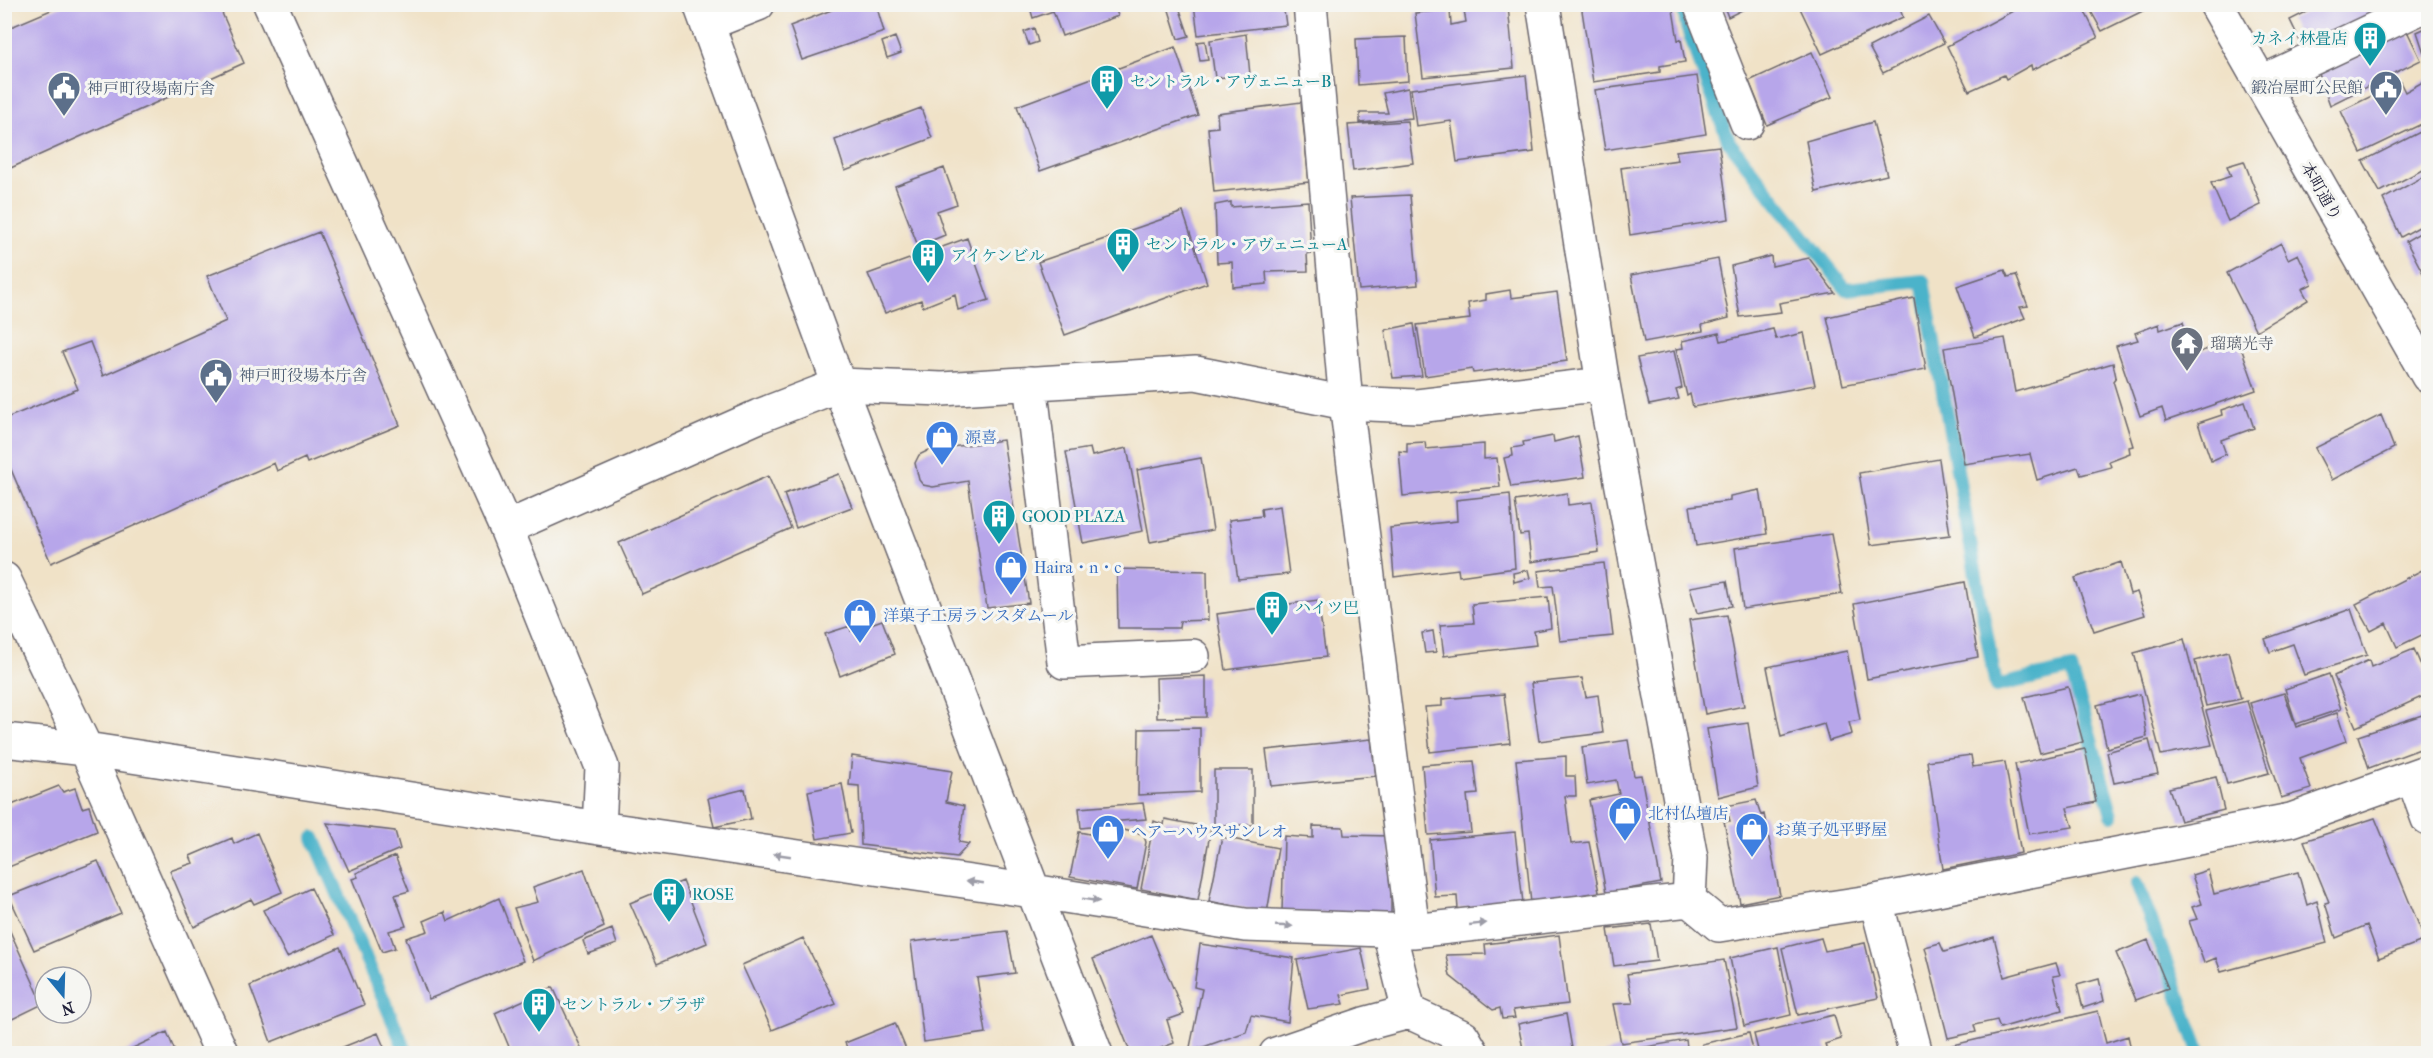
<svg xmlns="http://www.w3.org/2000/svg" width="2433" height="1058" font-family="'IM FELL French Canon','Noto Serif JP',serif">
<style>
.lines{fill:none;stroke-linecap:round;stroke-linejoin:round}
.stream{stroke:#4cb3ca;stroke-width:14}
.building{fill:#b7a6ea}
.minor-casing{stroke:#6a656c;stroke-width:36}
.minor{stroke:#fff;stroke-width:33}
.oneway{fill:#9c9ca7}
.labels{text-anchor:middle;stroke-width:6;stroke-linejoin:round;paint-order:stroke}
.culture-label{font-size:16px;fill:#0d838f;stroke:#f6f6f2;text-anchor:start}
.service-label{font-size:16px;fill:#4e5e75;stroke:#f6f6f2;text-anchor:start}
.street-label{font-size:16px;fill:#22223b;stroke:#f6f6f2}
.worship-label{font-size:16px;fill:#5b616d;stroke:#f6f6f2;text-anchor:start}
.shop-label{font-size:16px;fill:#366cbe;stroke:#f6f6f2;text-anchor:start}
</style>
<rect width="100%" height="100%" fill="#f6f6f2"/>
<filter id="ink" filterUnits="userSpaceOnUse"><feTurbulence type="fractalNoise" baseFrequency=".0167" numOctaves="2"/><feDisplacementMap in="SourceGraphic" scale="12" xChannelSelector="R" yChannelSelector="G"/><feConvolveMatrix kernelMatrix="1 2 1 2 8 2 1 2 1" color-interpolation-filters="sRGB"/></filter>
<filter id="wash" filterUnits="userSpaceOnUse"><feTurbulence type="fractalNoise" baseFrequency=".008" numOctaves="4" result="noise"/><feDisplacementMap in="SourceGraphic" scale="24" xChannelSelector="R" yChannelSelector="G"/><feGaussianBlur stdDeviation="1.35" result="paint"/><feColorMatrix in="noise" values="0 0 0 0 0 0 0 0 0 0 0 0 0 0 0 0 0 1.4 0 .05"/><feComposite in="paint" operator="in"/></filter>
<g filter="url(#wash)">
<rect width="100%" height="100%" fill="#f0e2c7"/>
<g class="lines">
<path class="stream" d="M 1683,4 L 1687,27 L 1729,142 L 1846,289 L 1923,281 L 1996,686 L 2071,669 L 2112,815
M 314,838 L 407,1054
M 2137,883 L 2200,1054"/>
</g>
<g id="blocks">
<path class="building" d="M 65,4 L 218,4 L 244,63 L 4,171 L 4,30 Z
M 847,4 L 876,4 L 884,32 L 802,60 L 790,26 Z
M 1029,4 L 1114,4 L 1118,16 L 1062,36 L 1053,11 L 1033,18 Z
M 1178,4 L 1189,36 L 1178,39 L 1168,7 Z
M 1194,4 L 1283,4 L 1286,25 L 1198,35 Z
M 1463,4 L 1508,6 L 1514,68 L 1423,77 L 1415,13 L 1450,10 L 1451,25 L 1466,22 Z
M 1581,4 L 1672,4 L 1678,40 L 1681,39 L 1685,62 L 1660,66 L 1660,72 L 1593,82 Z
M 1723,4 L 1754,4 L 1728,17 Z
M 1798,4 L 1898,4 L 1903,17 L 1822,54 Z
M 2026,4 L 2081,4 L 2098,38 L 2032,70 L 2031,65 L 2006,79 L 2004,75 L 1969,91 L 1947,46 Z
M 2087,4 L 2157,4 L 2102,31 Z
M 2322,4 L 2403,4 L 2303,47 L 2290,20 Z
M 1929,16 L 1944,43 L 1883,73 L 1869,47 Z
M 2428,27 L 2428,58 L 2426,59 L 2417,32 Z
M 1034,28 L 1038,42 L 1029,45 L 1024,32 Z
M 2407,31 L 2421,60 L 2330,105 L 2319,74 Z
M 1246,34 L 1250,75 L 1215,78 L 1210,40 Z
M 895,37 L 901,53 L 887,58 L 882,42 Z
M 1406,37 L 1408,81 L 1358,85 L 1356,39 Z
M 1205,41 L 1208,60 L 1200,61 L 1197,42 Z
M 1175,47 L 1198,115 L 1040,171 L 1017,106 Z
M 1812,52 L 1832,97 L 1767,125 L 1749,81 Z
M 1526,75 L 1534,152 L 1457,162 L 1451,121 L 1416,126 L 1411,89 Z
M 1697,76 L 1706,134 L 1605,150 L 1595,90 Z
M 2428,79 L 2428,121 L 2361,153 L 2341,111 L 2400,82 L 2405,92 Z
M 1408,88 L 1412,118 L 1360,123 L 1360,113 L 1388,113 L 1383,93 Z
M 1301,102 L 1309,182 L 1214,192 L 1208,128 L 1218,127 L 1217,113 Z
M 921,108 L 932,138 L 845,171 L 835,140 Z
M 1407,121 L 1413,163 L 1353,171 L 1348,125 Z
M 1873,122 L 1887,175 L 1816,192 L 1806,141 Z
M 2428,128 L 2428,167 L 2380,192 L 2363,161 Z
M 1719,146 L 1729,219 L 1630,235 L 1621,168 L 1678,160 L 1676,151 Z
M 2244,161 L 2261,205 L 2228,221 L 2211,183 L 2231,176 L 2227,166 Z
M 944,168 L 957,204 L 937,211 L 945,235 L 918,246 L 895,186 Z
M 2428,174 L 2428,222 L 2401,237 L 2383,199 Z
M 1410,195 L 1418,285 L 1359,290 L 1350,198 Z
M 1308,201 L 1311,253 L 1307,254 L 1308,271 L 1266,272 L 1267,284 L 1233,287 L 1232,262 L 1217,263 L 1215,205 L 1231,202 L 1231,207 Z
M 1183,212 L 1207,283 L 1065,335 L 1038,262 Z
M 2428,228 L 2428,273 L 2424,275 L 2406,241 Z
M 319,232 L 400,425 L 307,463 L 305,458 L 277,471 L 274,463 L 51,563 L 4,453 L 4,419 L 78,389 L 62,352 L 90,342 L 103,376 L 226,321 L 207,276 Z
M 967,238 L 989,300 L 958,310 L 955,294 L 923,307 L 921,300 L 885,313 L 868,274 Z
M 2281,243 L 2288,259 L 2298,254 L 2312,284 L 2302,289 L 2308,300 L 2256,331 L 2227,273 Z
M 1771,256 L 1772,266 L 1809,258 L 1835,293 L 1779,303 L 1781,312 L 1740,317 L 1731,266 Z
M 1718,259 L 1729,318 L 1702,325 L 1703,331 L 1644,342 L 1631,275 Z
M 2005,270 L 2008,277 L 2016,275 L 2028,306 L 2020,307 L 2025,318 L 1975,337 L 1957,286 Z
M 1510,290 L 1511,298 L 1557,292 L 1567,361 L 1473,373 L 1472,369 L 1425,376 L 1417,325 L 1470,319 L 1468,303 L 1486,300 L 1486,294 Z
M 1914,298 L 1926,369 L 1843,385 L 1827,317 Z
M 2183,322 L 2193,354 L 2238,339 L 2256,390 L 2166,421 L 2162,408 L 2140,416 L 2116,346 L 2138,340 L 2135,333 L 2159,324 L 2160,330 Z
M 1414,324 L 1422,376 L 1393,378 L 1385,330 Z
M 1773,329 L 1776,339 L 1804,333 L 1815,385 L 1693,407 L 1690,394 L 1687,396 L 1676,349 L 1683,348 L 1682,341 L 1719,333 L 1721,341 Z
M 2005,338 L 2015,392 L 2113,363 L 2116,377 L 2113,381 L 2133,446 L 2129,447 L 2130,453 L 2109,461 L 2111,467 L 2081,475 L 2078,467 L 2037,480 L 2030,454 L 1964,464 L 1944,348 Z
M 1674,351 L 1682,388 L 1676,390 L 1679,399 L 1649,405 L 1637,358 Z
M 2245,402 L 2254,428 L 2221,440 L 2226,454 L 2211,461 L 2198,423 L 2222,415 L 2221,410 Z
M 2381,415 L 2394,448 L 2332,480 L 2315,448 Z
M 1553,436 L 1554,442 L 1578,436 L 1585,477 L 1511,487 L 1504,458 L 1513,456 L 1512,448 L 1524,446 L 1523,442 Z
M 1003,440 L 1029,603 L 987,608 L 968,481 L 933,487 L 923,485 L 919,480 L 915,463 L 919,455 L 929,450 Z
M 1425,442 L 1426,449 L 1484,444 L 1484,459 L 1497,458 L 1500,487 L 1403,496 L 1399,451 L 1407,452 L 1407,443 Z
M 1090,448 L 1092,456 L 1127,448 L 1143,531 L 1083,543 L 1066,452 Z
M 1201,458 L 1213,530 L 1150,542 L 1137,470 Z
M 1939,459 L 1950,535 L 1871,545 L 1859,473 Z
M 839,474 L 852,507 L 796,528 L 784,494 Z
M 768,476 L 791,528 L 642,594 L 619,543 Z
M 1760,490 L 1767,534 L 1696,546 L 1690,506 L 1730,501 L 1730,496 Z
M 1567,493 L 1568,505 L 1592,502 L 1599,552 L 1531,562 L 1528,534 L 1520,535 L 1515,501 Z
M 1510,494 L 1515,568 L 1459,576 L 1458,569 L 1394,577 L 1390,528 L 1457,521 L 1456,500 Z
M 1280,506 L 1289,574 L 1238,579 L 1229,520 L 1262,516 L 1261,509 Z
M 1831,534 L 1842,594 L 1743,609 L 1735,548 Z
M 2121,562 L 2130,594 L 2137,592 L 2145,615 L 2094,631 L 2075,578 Z
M 1604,563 L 1613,636 L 1560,641 L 1553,586 L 1540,587 L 1538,571 Z
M 2428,567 L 2428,632 L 2397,647 L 2386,623 L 2371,631 L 2356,604 Z
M 1117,569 L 1207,571 L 1208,620 L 1180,621 L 1179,628 L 1118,628 Z
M 1528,570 L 1530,578 L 1514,582 L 1513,573 Z
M 1727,581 L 1732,606 L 1697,613 L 1690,587 Z
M 1965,582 L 1978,657 L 1867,679 L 1854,604 Z
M 1548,597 L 1551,628 L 1534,631 L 1536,645 L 1444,656 L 1440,625 L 1474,623 L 1472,604 Z
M 1318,600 L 1326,657 L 1226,670 L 1217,614 Z
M 2351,609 L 2367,655 L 2304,675 L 2293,644 L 2270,652 L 2265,639 Z
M 1727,615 L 1744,706 L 1705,714 L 1689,620 Z
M 882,620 L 895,654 L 840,676 L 825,634 L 850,626 L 851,631 Z
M 1433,631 L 1436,652 L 1425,653 L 1422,633 Z
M 2184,639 L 2212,745 L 2161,755 L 2134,653 Z
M 2414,649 L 2428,682 L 2428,694 L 2356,727 L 2334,676 L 2369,660 L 2371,667 Z
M 1847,651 L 1860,720 L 1849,722 L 1852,734 L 1829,741 L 1824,724 L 1781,737 L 1767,667 Z
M 2228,652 L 2241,699 L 2206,706 L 2195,661 Z
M 2329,674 L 2341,709 L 2296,724 L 2285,689 Z
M 1206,676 L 1206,717 L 1157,718 L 1156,678 Z
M 1582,678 L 1586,697 L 1598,695 L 1603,733 L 1539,741 L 1531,683 Z
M 2068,687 L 2083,742 L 2040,753 L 2024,697 Z
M 2284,693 L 2296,727 L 2337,713 L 2346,741 L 2300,758 L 2311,789 L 2281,798 L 2250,703 Z
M 1504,694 L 1510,743 L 1430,752 L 1425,707 L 1442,706 L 1442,699 Z
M 2140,694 L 2147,737 L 2107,748 L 2097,705 Z
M 2247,701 L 2269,773 L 2227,784 L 2206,711 Z
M 2422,715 L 2428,734 L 2428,746 L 2369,768 L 2358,736 Z
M 1748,723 L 1758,787 L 1718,797 L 1707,729 Z
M 1200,728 L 1200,792 L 1138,795 L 1139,729 Z
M 1371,739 L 1376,776 L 1271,786 L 1266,750 Z
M 1628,740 L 1634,776 L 1641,775 L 1661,883 L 1606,893 L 1589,800 L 1619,794 L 1616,780 L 1587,785 L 1582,747 Z
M 2149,740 L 2158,774 L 2114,783 L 2107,752 Z
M 2085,749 L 2096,802 L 2067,808 L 2073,827 L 2029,834 L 2015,764 Z
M 1971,755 L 1973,767 L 2005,762 L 2021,853 L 1943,869 L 1927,761 Z
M 852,756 L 952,771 L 946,802 L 964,806 L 959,842 L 969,844 L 957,857 L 861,845 L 859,786 L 849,785 Z
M 1566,756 L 1566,776 L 1575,776 L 1576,796 L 1565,796 L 1571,844 L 1589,842 L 1599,892 L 1531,903 L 1516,760 Z
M 1474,761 L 1478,794 L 1467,795 L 1471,832 L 1428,835 L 1422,765 Z
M 1214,770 L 1253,770 L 1253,825 L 1214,825 Z
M 2216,777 L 2224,810 L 2180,821 L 2169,788 Z
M 842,784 L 851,833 L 817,839 L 808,791 Z
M 59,786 L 63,792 L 75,788 L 82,808 L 89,806 L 97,831 L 4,869 L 4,808 Z
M 745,789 L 751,819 L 714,827 L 708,798 Z
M 1756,800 L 1761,815 L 1764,814 L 1780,895 L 1740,903 L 1724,821 L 1730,821 L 1726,806 Z
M 1143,803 L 1146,819 L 1109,822 L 1109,825 L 1081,828 L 1079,808 Z
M 2375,818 L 2425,940 L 2379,958 L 2367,925 L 2336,938 L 2325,903 L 2329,902 L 2304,841 Z
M 1165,819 L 1211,828 L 1198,900 L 1141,889 L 1154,821 L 1164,825 Z
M 327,823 L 395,831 L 400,849 L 349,871 Z
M 1313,826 L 1343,827 L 1344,835 L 1391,836 L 1391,914 L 1282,913 L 1284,836 L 1313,838 Z
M 1123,830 L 1143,834 L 1146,842 L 1137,889 L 1070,877 L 1079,832 L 1120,840 Z
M 1515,832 L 1523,903 L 1458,909 L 1457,896 L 1435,897 L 1430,840 Z
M 257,833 L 282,892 L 254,904 L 251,899 L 194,927 L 170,871 L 193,863 L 190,856 L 232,838 L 234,844 Z
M 1222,837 L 1278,848 L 1267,913 L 1209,901 Z
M 395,856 L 409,891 L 395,895 L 406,926 L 389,931 L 395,948 L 382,952 L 352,879 L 358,877 L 356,873 Z
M 98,861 L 121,913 L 34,950 L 9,896 Z
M 584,869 L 604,927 L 533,961 L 514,908 L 538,902 L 533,887 Z
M 2208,870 L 2214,894 L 2298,872 L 2307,905 L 2317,901 L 2327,943 L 2221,972 L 2216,958 L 2204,963 L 2189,921 L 2197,919 L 2192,907 L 2202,904 L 2192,875 Z
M 683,881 L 707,943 L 657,964 L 630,903 Z
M 311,888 L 334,935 L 287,957 L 263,910 Z
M 499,898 L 523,961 L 429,999 L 406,938 L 428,931 L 424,921 L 445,912 L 448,921 Z
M 4,918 L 43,1004 L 4,1023 Z
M 1651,924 L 1657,961 L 1614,966 L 1608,929 Z
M 612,929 L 617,944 L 588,954 L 583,941 Z
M 1007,931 L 1015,973 L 977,978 L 986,1033 L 924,1042 L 911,942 Z
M 1151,935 L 1184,1014 L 1167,1020 L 1174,1043 L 1146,1054 L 1131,1054 L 1093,959 Z
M 1559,935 L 1568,1004 L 1513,1010 L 1515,1018 L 1502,1019 L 1500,1008 L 1493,1010 L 1450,976 L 1446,955 L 1486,954 L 1485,944 Z
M 1994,937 L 2004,977 L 2056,963 L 2060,975 L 2053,976 L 2062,1010 L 2000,1028 L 1997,1020 L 1974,1025 L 1976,1032 L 1948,1038 L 1925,947 L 1940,943 L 1944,952 Z
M 803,938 L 836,1004 L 772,1030 L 742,965 Z
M 1821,938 L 1825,951 L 1865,943 L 1878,998 L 1798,1015 L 1782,948 Z
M 2148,940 L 2168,988 L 2136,1000 L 2116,953 Z
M 1200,944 L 1294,958 L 1288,1022 L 1251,1015 L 1246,1032 L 1189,1052 L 1202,989 L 1194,987 Z
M 340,947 L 364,1005 L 271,1042 L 250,986 Z
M 1778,947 L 1791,1015 L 1744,1026 L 1730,958 Z
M 1361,948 L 1370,989 L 1341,995 L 1344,1004 L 1308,1009 L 1297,960 Z
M 1724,960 L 1737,1027 L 1621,1043 L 1613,1004 L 1633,1003 L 1627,974 Z
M 2099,979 L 2104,1001 L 2083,1008 L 2077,985 Z
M 553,987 L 584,1054 L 512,1054 L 495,1013 Z
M 2098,1011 L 2106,1043 L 2128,1036 L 2132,1054 L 1951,1054 L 1949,1046 Z
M 1566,1014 L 1573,1054 L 1524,1054 L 1518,1024 Z
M 1834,1015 L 1841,1039 L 1825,1044 L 1828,1054 L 1759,1054 L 1754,1034 Z
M 895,1023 L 908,1054 L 850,1054 L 845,1043 Z
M 167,1032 L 176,1054 L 120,1054 Z
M 378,1033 L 387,1054 L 328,1054 L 328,1053 Z
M 1749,1033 L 1754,1054 L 1694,1054 L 1693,1051 L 1703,1049 L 1702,1044 Z
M 1686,1040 L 1688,1054 L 1635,1054 L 1634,1049 Z
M 1625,1047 L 1627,1054 L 1604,1054 L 1604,1053 Z"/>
</g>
</g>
<g filter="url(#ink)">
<use href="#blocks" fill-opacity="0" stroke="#6a656c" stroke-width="1.5"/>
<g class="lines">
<defs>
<path id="minor" d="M 270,4 L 506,528 L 602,767 L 599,828
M 700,4 L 839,385 L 1096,1054
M 1310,4 L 1346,403 L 1413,931
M 1543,4 L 1603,384 L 1691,858 L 1689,900
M 1700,4 L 1747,123
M 2216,4 L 2428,376
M 707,24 L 758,4
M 2260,83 L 2428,4
M 1030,383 L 1064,662 L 1193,656
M 506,528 L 759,416 L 839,385 L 942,389 L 1196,373 L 1346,403 L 1417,406 L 1603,384
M 4,579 L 86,749 L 222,1054
M 4,740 L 86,749 L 599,828 L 1033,891 L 1245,925 L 1413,931 L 1689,900 L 1719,925 L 1876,901 L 2291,820 L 2428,771
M 2413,778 L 2428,819
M 1876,901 L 1916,1054
M 1389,931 L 1409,1012
M 1276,1054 L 1364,1024 L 1409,1012 L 1463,1037 L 1473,1054"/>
</defs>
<use href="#minor" class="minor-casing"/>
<use href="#minor" class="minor"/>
</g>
<defs><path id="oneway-solid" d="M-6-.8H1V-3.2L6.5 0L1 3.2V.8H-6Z" transform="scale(1.5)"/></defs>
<g class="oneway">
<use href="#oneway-solid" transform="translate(782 855) rotate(-172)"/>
<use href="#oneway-solid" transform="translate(975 882) rotate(-172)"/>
<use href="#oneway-solid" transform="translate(1091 900) rotate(9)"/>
<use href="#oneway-solid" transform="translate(1478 924) rotate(-6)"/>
<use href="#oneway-solid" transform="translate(1284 926) rotate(2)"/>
</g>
</g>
<defs>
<symbol id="building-pin" viewBox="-11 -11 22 30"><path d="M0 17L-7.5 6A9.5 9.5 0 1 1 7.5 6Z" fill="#0f9aa8" stroke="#f6f6f2"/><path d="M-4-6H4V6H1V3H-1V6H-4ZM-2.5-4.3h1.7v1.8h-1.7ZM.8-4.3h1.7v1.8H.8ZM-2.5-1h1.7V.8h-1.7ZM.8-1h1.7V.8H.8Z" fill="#fff"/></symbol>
<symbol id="civic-pin" viewBox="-11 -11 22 30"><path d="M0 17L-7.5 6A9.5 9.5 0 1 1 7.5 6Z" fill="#5c6f8a" stroke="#f6f6f2"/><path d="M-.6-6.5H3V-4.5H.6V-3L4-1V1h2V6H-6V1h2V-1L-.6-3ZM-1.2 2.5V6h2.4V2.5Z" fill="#fff"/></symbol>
<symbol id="temple-pin" viewBox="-11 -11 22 30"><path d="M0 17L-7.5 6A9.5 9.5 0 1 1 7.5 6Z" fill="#6b7280" stroke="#f6f6f2"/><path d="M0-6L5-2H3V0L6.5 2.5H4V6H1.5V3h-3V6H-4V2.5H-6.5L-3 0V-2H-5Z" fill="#fff"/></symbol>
<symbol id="shop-pin" viewBox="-11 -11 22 30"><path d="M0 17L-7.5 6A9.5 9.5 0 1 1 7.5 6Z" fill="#3f7fe0" stroke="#f6f6f2"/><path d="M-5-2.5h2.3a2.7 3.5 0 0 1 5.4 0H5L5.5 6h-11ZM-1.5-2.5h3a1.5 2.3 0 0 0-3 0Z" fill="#fff"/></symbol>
</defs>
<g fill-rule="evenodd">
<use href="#building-pin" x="2351" y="19" width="38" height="52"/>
<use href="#building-pin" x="1088" y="62" width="38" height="52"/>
<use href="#civic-pin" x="2367" y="68" width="38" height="52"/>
<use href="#civic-pin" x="45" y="69" width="38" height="52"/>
<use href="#building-pin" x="1104" y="225" width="38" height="52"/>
<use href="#building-pin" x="909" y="236" width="38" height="52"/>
<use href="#temple-pin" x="2168" y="324" width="38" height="52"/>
<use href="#civic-pin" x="197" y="356" width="38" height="52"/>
<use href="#shop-pin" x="923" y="418" width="38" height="52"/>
<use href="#building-pin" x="980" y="497" width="38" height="52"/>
<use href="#shop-pin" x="992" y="548" width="38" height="52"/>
<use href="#building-pin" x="1253" y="588" width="38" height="52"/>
<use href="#shop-pin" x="841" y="596" width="38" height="52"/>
<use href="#shop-pin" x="1606" y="794" width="38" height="52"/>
<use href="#shop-pin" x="1733" y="810" width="38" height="52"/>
<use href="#shop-pin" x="1089" y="812" width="38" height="52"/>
<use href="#building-pin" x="650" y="875" width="38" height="52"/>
<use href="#building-pin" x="520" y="985" width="38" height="52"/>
</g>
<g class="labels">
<g class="culture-label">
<text x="2347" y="44" text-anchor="end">カネイ林畳店</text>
<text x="1130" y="87">セントラル・アヴェニューB</text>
<text x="1146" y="250">セントラル・アヴェニューA</text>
<text x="951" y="261">アイケンビル</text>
<text x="1022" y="522">GOOD PLAZA</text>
<text x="1295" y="613">ハイツ巴</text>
<text x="692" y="900">ROSE</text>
<text x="562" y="1010">セントラル・プラザ</text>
</g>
<g class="service-label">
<text x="2363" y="93" text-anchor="end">鍛冶屋町公民館</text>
<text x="87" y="94">神戸町役場南庁舎</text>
<text x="239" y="381">神戸町役場本庁舎</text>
</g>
<g class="street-label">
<text transform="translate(2322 191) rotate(60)" y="6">本町通り</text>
</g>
<g class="worship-label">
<text x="2210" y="349">瑠璃光寺</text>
</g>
<g class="shop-label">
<text x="965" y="443">源喜</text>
<text x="1034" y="573">Haira・n・c</text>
<text x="883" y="621">洋菓子工房ランスダムール</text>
<text x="1648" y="819">北村仏壇店</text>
<text x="1775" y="835">お菓子処平野屋</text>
<text x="1131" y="837">ヘアーハウスサンレオ</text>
</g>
</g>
<rect width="2433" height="1058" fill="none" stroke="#f6f6f2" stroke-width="24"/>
<g transform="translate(63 995) rotate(161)"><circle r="28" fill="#f6f6f2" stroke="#a1a1a9" stroke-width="1.5"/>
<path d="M0-4.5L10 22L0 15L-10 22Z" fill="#1f6fb2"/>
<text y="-9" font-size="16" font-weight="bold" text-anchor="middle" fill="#22223b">N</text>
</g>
</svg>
